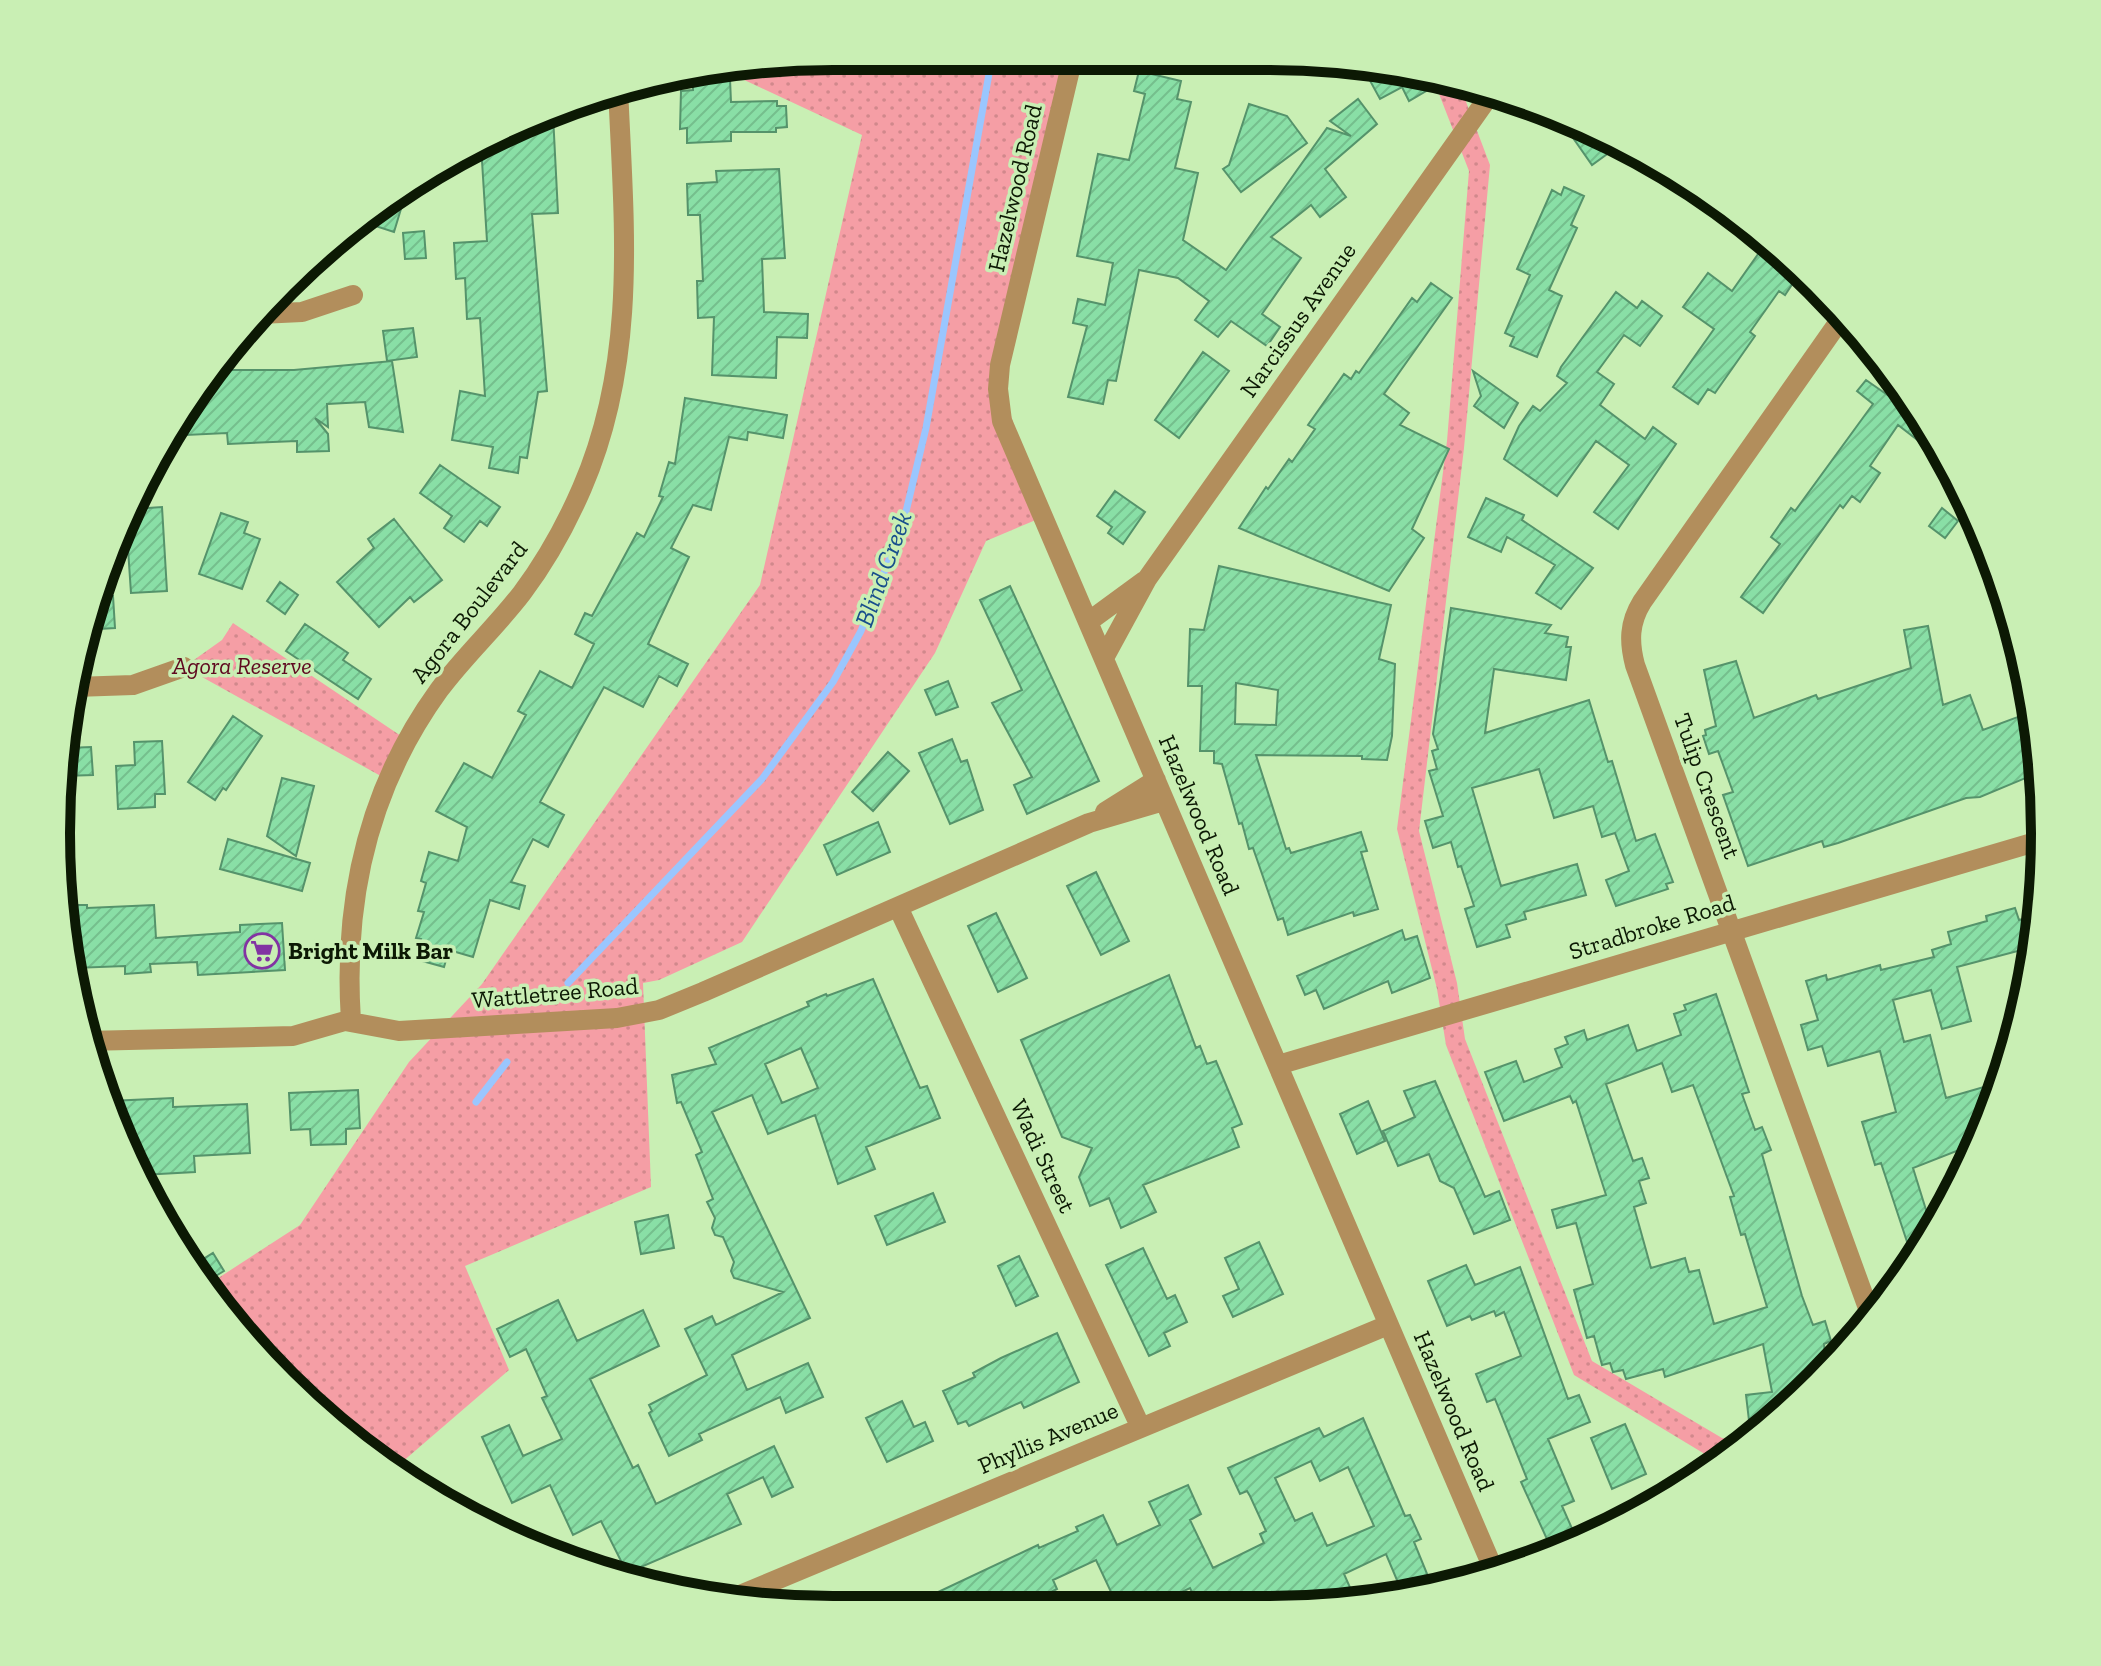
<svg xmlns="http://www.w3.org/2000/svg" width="2101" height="1666" font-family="'Zilla Slab',serif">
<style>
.grass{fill:url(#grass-dots)}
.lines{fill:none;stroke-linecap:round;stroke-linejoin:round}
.stream{stroke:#9ac6fe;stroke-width:7}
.building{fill:url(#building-hatch);stroke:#55936b;stroke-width:2;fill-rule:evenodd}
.street{stroke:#b28e5c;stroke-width:20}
.labels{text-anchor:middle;stroke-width:7;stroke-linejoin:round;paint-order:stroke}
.street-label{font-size:24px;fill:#0c1904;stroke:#c9efb4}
.park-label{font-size:24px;font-style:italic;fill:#5f091f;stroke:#c9efb4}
.poi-label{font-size:24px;font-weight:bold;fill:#0c1904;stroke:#c9efb4;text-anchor:start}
.water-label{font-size:26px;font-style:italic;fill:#184e8c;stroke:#c9efb4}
.rim{fill:none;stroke:#0c1904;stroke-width:10}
</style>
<defs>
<pattern id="grass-dots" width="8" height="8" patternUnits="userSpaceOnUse" patternTransform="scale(2)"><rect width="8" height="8" fill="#f59ea5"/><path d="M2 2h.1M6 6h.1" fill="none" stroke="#d1888c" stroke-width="1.8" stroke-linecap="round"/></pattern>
<pattern id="building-hatch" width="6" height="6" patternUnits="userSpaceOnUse" patternTransform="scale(2)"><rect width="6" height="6" fill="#89dfa6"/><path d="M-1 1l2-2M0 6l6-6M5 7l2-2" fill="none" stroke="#75bf8d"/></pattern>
</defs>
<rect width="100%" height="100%" fill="#c9efb4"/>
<path class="grass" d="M 833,56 L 1073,57 L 999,378 L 1043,517 L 986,541 L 935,653 L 742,942 L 659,980 L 643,983 L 651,1187 L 465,1266 L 509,1370 L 394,1469 C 319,1426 256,1356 206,1286 L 300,1225 L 409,1062 L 482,984 L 760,585 L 862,135 L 723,70 Z
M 1434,81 L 1460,86 L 1490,165 L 1464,448 L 1419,831 L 1457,983 L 1465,1039 L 1592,1361 L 1722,1438 L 1748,1441 L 1718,1462 L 1574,1375 L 1446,1045 L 1437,989 L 1397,829 L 1447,441 L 1469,171 Z
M 233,623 L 407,740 L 388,780 L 184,667 L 222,640 Z"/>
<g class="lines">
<path class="stream" d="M 568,983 L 762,779 L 833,682 L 861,631 L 903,524 L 926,428 L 992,57
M 476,1102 L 507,1062"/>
</g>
<path class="building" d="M 1362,66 L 1420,78 L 1426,91 L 1409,101 L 1402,87 L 1380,99 Z
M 1139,71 L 1181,81 L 1177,99 L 1191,102 L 1175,168 L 1198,173 L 1183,240 L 1226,270 L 1327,128 L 1351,136 L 1330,121 L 1358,99 L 1377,124 L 1325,169 L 1346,197 L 1320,217 L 1311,205 L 1271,237 L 1301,258 L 1262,314 L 1280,327 L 1267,346 L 1231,321 L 1218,337 L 1195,320 L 1209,301 L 1178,278 L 1139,270 L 1116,381 L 1108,380 L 1103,404 L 1068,397 L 1087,326 L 1073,323 L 1078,299 L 1105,305 L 1113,263 L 1077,256 L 1098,154 L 1129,160 L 1145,94 L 1134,91 Z
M 693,79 L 730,79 L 731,102 L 777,101 L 777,106 L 786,106 L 787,127 L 776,128 L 776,132 L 731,132 L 731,141 L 687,143 L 687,128 L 680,129 L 681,91 L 693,90 Z
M 1249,104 L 1287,116 L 1307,143 L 1241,192 L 1223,169 L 1229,165 Z
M 553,115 L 558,213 L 532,214 L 547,391 L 538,392 L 527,458 L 520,457 L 518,473 L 489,468 L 493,447 L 452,440 L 460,391 L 485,396 L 480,318 L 467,319 L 465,278 L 456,279 L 454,243 L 487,241 L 481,145 Z
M 1583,127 L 1621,144 L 1592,165 L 1571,135 Z
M 779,169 L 785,258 L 762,259 L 764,312 L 808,314 L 807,338 L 777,337 L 776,378 L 712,375 L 714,317 L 698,318 L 697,281 L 703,281 L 700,215 L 688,215 L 687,184 L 717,182 L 716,171 Z
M 1564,187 L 1584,196 L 1571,225 L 1577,228 L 1549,290 L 1562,296 L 1537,357 L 1510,346 L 1514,337 L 1505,333 L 1530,275 L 1517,269 L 1552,190 L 1561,195 Z
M 407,189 L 394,232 L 363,222 L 373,215 Z
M 424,231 L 426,258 L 405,259 L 403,233 Z
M 1768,240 L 1794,262 L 1788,270 L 1797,277 L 1785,295 L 1779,291 L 1750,332 L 1755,336 L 1715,393 L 1708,389 L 1698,404 L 1673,387 L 1714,329 L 1683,307 L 1708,273 L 1732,291 Z
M 1431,283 L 1452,298 L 1384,394 L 1409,413 L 1400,425 L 1449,449 L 1412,529 L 1424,538 L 1389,591 L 1239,528 L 1266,487 L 1268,489 L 1289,459 L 1292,462 L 1315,429 L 1308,425 L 1344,374 L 1351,379 L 1356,371 L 1359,373 L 1412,298 L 1417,302 Z
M 1616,292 L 1637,308 L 1642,301 L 1662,316 L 1640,346 L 1624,335 L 1597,372 L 1614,384 L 1600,405 L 1645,439 L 1653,427 L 1676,444 L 1618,529 L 1594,512 L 1629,465 L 1596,441 L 1557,496 L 1504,459 L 1519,426 L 1533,406 L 1540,411 L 1567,383 L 1557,376 L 1561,367 Z
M 413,328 L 417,357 L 387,361 L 383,331 Z
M 1203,352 L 1229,371 L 1179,438 L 1155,420 Z
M 392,361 L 403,432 L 369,427 L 365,402 L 327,404 L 328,427 L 315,418 L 328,434 L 329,451 L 297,452 L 297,441 L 228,444 L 227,433 L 166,436 L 217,370 L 294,370 Z
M 1473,371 L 1518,403 L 1504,428 L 1474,406 L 1481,396 Z
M 1866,380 L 1922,419 L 1951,466 L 1898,425 L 1870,466 L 1880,473 L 1860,502 L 1852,496 L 1843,508 L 1840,505 L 1763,613 L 1741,597 L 1780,544 L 1771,537 L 1791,508 L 1795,511 L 1873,404 L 1857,391 Z
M 685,398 L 787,415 L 783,438 L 748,432 L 747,440 L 729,437 L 711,510 L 693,505 L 671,548 L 689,557 L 648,644 L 688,664 L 677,686 L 659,676 L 643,707 L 604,687 L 540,802 L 564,815 L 548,847 L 533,839 L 511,882 L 525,886 L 519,909 L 490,900 L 473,957 L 449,950 L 444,967 L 415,959 L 421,939 L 416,938 L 424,912 L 418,911 L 426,883 L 421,881 L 429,852 L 458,861 L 467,827 L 436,811 L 464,763 L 492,778 L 526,715 L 518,711 L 540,671 L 572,688 L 594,644 L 575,634 L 585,613 L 592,616 L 637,533 L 644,537 L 663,497 L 659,496 L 669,462 L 675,464 Z
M 440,465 L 500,507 L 487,526 L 480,521 L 464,542 L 444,528 L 452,516 L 420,493 Z
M 1115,491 L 1145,512 L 1123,544 L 1108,533 L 1112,527 L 1097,516 Z
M 1486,498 L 1524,515 L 1522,520 L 1593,568 L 1561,609 L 1536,593 L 1555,565 L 1507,537 L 1501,552 L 1468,537 Z
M 162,507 L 167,591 L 131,593 L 127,534 L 135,534 L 133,509 Z
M 1942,508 L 1958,521 L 1945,538 L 1929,526 Z
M 221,513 L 248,522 L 244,533 L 260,539 L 242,589 L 199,574 Z
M 394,519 L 442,580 L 414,602 L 410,597 L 379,627 L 337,582 L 374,548 L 368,539 Z
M 1219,566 L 1391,605 L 1379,659 L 1395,664 L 1392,736 L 1387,760 L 1362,759 L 1362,756 L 1256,755 L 1286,849 L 1289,848 L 1291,853 L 1361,832 L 1367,851 L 1361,852 L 1378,909 L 1354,916 L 1353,912 L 1288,935 L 1283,918 L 1278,920 L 1253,848 L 1249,849 L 1242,823 L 1239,824 L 1222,764 L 1214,763 L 1214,751 L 1200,751 L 1202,686 L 1188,686 L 1190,629 L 1204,630 ZM 1236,683 L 1278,690 L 1276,725 L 1235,724 Z
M 280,582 L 298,595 L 285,614 L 267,601 Z
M 1010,586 L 1099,781 L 1027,814 L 1014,785 L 1032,777 L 992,703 L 1022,690 L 980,600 Z
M 113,596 L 115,628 L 83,630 L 97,597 Z
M 1451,608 L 1551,625 L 1545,633 L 1568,637 L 1566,647 L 1571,647 L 1566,680 L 1494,669 L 1485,733 L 1589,700 L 1608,762 L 1612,761 L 1636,841 L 1655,834 L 1673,882 L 1666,884 L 1668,889 L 1616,906 L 1606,880 L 1629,871 L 1615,833 L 1602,837 L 1593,806 L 1554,818 L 1539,769 L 1472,788 L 1501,886 L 1577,864 L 1586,895 L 1524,912 L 1526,919 L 1506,925 L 1510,937 L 1477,947 L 1465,909 L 1474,906 L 1461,866 L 1458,867 L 1451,842 L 1433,848 L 1425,821 L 1443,816 L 1429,771 L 1437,769 L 1432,751 L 1438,749 L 1433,734 Z
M 305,624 L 348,653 L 343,660 L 371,679 L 358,699 L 311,668 L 312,663 L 310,667 L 286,651 Z
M 1928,626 L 1943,705 L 1970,695 L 1983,730 L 2034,711 L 2040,772 L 1980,797 L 1966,798 L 1838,843 L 1824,847 L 1822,841 L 1748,866 L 1723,795 L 1733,792 L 1718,751 L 1709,754 L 1703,736 L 1706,735 L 1705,730 L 1716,726 L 1704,670 L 1736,661 L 1754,718 L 1816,695 L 1818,699 L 1911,668 L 1904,630 Z
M 948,681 L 958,707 L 936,715 L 925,690 Z
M 233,716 L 262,736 L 226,790 L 223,788 L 215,800 L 188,782 Z
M 952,739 L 961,762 L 967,760 L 983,810 L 950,824 L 919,753 Z
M 162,741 L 165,794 L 155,794 L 155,807 L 118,809 L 116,766 L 135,765 L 134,742 Z
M 91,747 L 93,775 L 63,776 L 67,748 Z
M 888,752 L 909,771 L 873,811 L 852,792 Z
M 282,778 L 314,786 L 296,856 L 267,836 Z
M 878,822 L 890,852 L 837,875 L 824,845 Z
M 228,839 L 310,863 L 302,891 L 220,869 Z
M 1096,872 L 1129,941 L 1101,955 L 1067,886 Z
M 66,905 L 87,905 L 87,908 L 154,905 L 156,938 L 240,932 L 240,925 L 282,923 L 285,970 L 198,975 L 197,962 L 150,964 L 151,972 L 125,974 L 125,966 L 74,968 Z
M 2015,908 L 2019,920 L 2038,915 L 2033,947 L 1957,967 L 1971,1021 L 1942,1029 L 1931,990 L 1893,1000 L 1904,1042 L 1930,1035 L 1946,1098 L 2001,1082 L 1977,1143 L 1913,1168 L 1932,1229 L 1913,1260 L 1881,1163 L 1875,1165 L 1862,1122 L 1896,1112 L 1880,1051 L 1828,1066 L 1822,1046 L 1808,1050 L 1801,1025 L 1818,1020 L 1806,981 L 1826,975 L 1827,980 L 1880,965 L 1881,970 L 1934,957 L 1932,950 L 1951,944 L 1948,932 L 1987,921 L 1986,916 Z
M 996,913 L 1027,978 L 998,992 L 968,926 Z
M 1402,930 L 1405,940 L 1417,936 L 1430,978 L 1392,993 L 1388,981 L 1324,1009 L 1316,990 L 1305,995 L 1297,976 Z
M 1169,975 L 1196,1048 L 1200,1046 L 1207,1064 L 1216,1061 L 1231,1097 L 1242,1124 L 1232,1128 L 1239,1147 L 1143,1185 L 1156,1212 L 1121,1228 L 1109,1198 L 1090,1206 L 1079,1177 L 1092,1148 L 1062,1137 L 1021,1040 Z
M 873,979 L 920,1088 L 927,1086 L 940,1118 L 866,1147 L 875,1169 L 838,1184 L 815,1115 L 768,1134 L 752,1095 L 712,1112 L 810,1318 L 732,1355 L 747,1390 L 808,1363 L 823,1397 L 786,1413 L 780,1397 L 699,1434 L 702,1440 L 669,1456 L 649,1413 L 652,1411 L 649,1405 L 707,1375 L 685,1329 L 712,1316 L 716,1325 L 783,1292 L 734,1278 L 731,1271 L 734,1262 L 723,1237 L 715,1235 L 712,1228 L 715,1218 L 707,1202 L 713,1199 L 696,1155 L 702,1152 L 681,1102 L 677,1103 L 672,1075 L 716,1064 L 709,1048 L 809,1006 L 807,1002 L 826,994 L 827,996 ZM 801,1048 L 818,1088 L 782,1103 L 765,1064 Z
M 1716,994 L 1749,1092 L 1742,1094 L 1755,1130 L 1762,1127 L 1771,1150 L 1762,1154 L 1802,1296 L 1813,1325 L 1825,1321 L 1831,1341 L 1824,1344 L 1826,1368 L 1780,1417 L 1766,1428 L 1750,1429 L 1746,1395 L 1772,1392 L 1763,1344 L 1665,1377 L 1663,1369 L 1626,1379 L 1623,1370 L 1613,1372 L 1610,1363 L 1602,1365 L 1594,1336 L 1587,1338 L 1574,1290 L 1593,1284 L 1576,1223 L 1557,1228 L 1552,1210 L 1606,1195 L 1576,1101 L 1573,1103 L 1570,1096 L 1504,1121 L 1485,1072 L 1516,1061 L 1524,1082 L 1562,1067 L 1555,1049 L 1568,1044 L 1565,1037 L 1584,1030 L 1587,1040 L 1628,1025 L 1637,1051 L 1681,1035 L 1674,1014 L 1686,1010 L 1684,1005 ZM 1662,1063 L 1672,1092 L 1693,1085 L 1734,1196 L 1730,1197 L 1741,1235 L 1745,1234 L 1767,1307 L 1714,1324 L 1699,1270 L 1689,1272 L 1685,1258 L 1651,1268 L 1634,1207 L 1646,1203 L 1639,1181 L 1649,1178 L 1642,1158 L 1633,1161 L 1606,1084 Z
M 1435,1081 L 1485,1197 L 1499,1191 L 1510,1220 L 1474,1234 L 1454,1188 L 1440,1181 L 1429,1154 L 1398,1166 L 1383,1131 L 1415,1117 L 1404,1091 Z
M 358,1090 L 360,1128 L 346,1129 L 346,1144 L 311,1145 L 310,1129 L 291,1130 L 289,1093 Z
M 173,1098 L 173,1107 L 247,1104 L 250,1153 L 194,1156 L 195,1172 L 141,1175 L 110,1101 Z
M 1368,1101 L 1385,1141 L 1357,1154 L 1340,1114 Z
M 933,1193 L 945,1222 L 887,1245 L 875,1216 Z
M 668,1215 L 674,1248 L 641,1254 L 635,1222 Z
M 1259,1242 L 1283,1294 L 1233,1317 L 1223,1296 L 1239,1289 L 1225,1258 Z
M 1143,1248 L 1167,1299 L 1175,1295 L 1187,1322 L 1164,1333 L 1170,1346 L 1149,1356 L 1106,1265 Z
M 213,1253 L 224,1271 L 204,1283 L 192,1266 Z
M 1019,1256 L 1038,1296 L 1016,1306 L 998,1266 Z
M 1466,1265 L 1475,1285 L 1520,1267 L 1568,1399 L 1579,1395 L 1590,1422 L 1548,1439 L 1574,1501 L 1562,1506 L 1578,1542 L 1558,1550 L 1557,1546 L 1551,1548 L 1521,1482 L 1527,1479 L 1495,1399 L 1487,1402 L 1476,1374 L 1521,1356 L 1504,1312 L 1496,1316 L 1494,1311 L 1472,1320 L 1470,1316 L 1447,1326 L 1428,1281 Z
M 558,1300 L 577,1341 L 643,1310 L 659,1346 L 590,1379 L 633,1468 L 638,1465 L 656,1504 L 774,1446 L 793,1487 L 772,1497 L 763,1477 L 727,1494 L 741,1524 L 627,1573 L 601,1521 L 573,1535 L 550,1485 L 512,1503 L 482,1437 L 509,1425 L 523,1456 L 562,1439 L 542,1398 L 547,1396 L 526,1349 L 510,1357 L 497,1329 Z
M 1057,1333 L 1079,1382 L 1024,1408 L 1021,1402 L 969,1426 L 966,1421 L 958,1424 L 943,1391 L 975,1377 L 973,1373 L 1001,1358 Z
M 902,1401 L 914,1427 L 925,1422 L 933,1441 L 887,1462 L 866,1418 Z
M 1363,1418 L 1405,1516 L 1410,1515 L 1421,1539 L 1414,1542 L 1432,1586 L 1402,1592 L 1386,1554 L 1344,1574 L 1356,1601 L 1333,1606 L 1326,1591 L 1289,1608 L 1278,1608 L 1271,1592 L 1236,1609 L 1200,1609 L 1190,1588 L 1146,1609 L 1119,1609 L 1096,1560 L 1053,1580 L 1057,1589 L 1047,1594 L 1054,1609 L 900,1610 L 1038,1545 L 1039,1548 L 1078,1531 L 1076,1527 L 1103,1515 L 1117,1545 L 1160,1525 L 1149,1502 L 1188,1485 L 1201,1514 L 1190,1520 L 1213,1568 L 1264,1543 L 1260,1534 L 1266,1531 L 1250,1496 L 1247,1491 L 1240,1494 L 1228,1468 L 1319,1428 L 1324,1437 ZM 1311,1461 L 1320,1481 L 1348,1467 L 1374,1526 L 1327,1546 L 1312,1513 L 1295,1521 L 1275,1478 Z
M 1625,1424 L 1646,1474 L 1612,1489 L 1591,1438 Z"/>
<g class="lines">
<path class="street" d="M 1073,57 L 1000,365 L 998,389 L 1002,421 L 1495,1573
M 1845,313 L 1642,602 C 1629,623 1629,642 1635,665 L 1872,1319
M 260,314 L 302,312 L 353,295
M 1088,622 L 1144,581
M 1104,658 L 1147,579 L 1492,92
M 75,687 L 133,685 L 184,667
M 1105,812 L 1156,780
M 898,907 L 1141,1428
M 351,1021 C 343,902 368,788 439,690 C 465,655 496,627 522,593 C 546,561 566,525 582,488 C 638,359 624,225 618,88
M 86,1041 L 293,1036 L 345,1021 L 399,1031 L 617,1018 L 659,1010 L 703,992 L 1089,823 L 1164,801
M 1278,1065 L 2042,840
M 728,1600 L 1388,1325"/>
</g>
<defs>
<symbol id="supermarket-ring" viewBox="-11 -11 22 22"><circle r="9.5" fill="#c9efb4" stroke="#8233a3" stroke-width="1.5"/><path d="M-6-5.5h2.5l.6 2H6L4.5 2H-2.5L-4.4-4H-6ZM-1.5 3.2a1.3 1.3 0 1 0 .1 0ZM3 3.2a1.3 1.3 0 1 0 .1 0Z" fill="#8233a3"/></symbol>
</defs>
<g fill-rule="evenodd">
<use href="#supermarket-ring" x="242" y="931" width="40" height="40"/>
</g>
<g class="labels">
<g class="street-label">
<text transform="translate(1015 188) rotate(-77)" y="8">Hazelwood Road</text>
<text transform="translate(1298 320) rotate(-55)" y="8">Narcissus Avenue</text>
<text transform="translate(469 612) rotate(-52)" y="8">Agora Boulevard</text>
<text transform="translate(1707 786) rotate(70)" y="8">Tulip Crescent</text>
<text transform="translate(1199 815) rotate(67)" y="8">Hazelwood Road</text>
<text transform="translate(1652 927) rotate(-17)" y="8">Stradbroke Road</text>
<text transform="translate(555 993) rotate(-5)" y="8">Wattletree Road</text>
<text transform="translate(1043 1156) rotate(65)" y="8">Wadi Street</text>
<text transform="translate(1454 1411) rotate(67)" y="8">Hazelwood Road</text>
<text transform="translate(1048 1438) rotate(-23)" y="8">Phyllis Avenue</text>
</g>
<g class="park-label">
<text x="242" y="674">Agora Reserve</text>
</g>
<g class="poi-label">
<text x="288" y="959">Bright Milk Bar</text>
</g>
<g class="water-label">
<text transform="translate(883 569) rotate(-70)" y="9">Blind Creek</text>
</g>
</g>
<path d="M0 0H2101V1666H0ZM833 70H1268A763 763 0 0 1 2031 833V833A763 763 0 0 1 1268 1596H833A763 763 0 0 1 70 833V833A763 763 0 0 1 833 70Z" fill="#c9efb4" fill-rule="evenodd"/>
<path class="rim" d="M833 70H1268A763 763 0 0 1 2031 833V833A763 763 0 0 1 1268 1596H833A763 763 0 0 1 70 833V833A763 763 0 0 1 833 70Z"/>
</svg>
